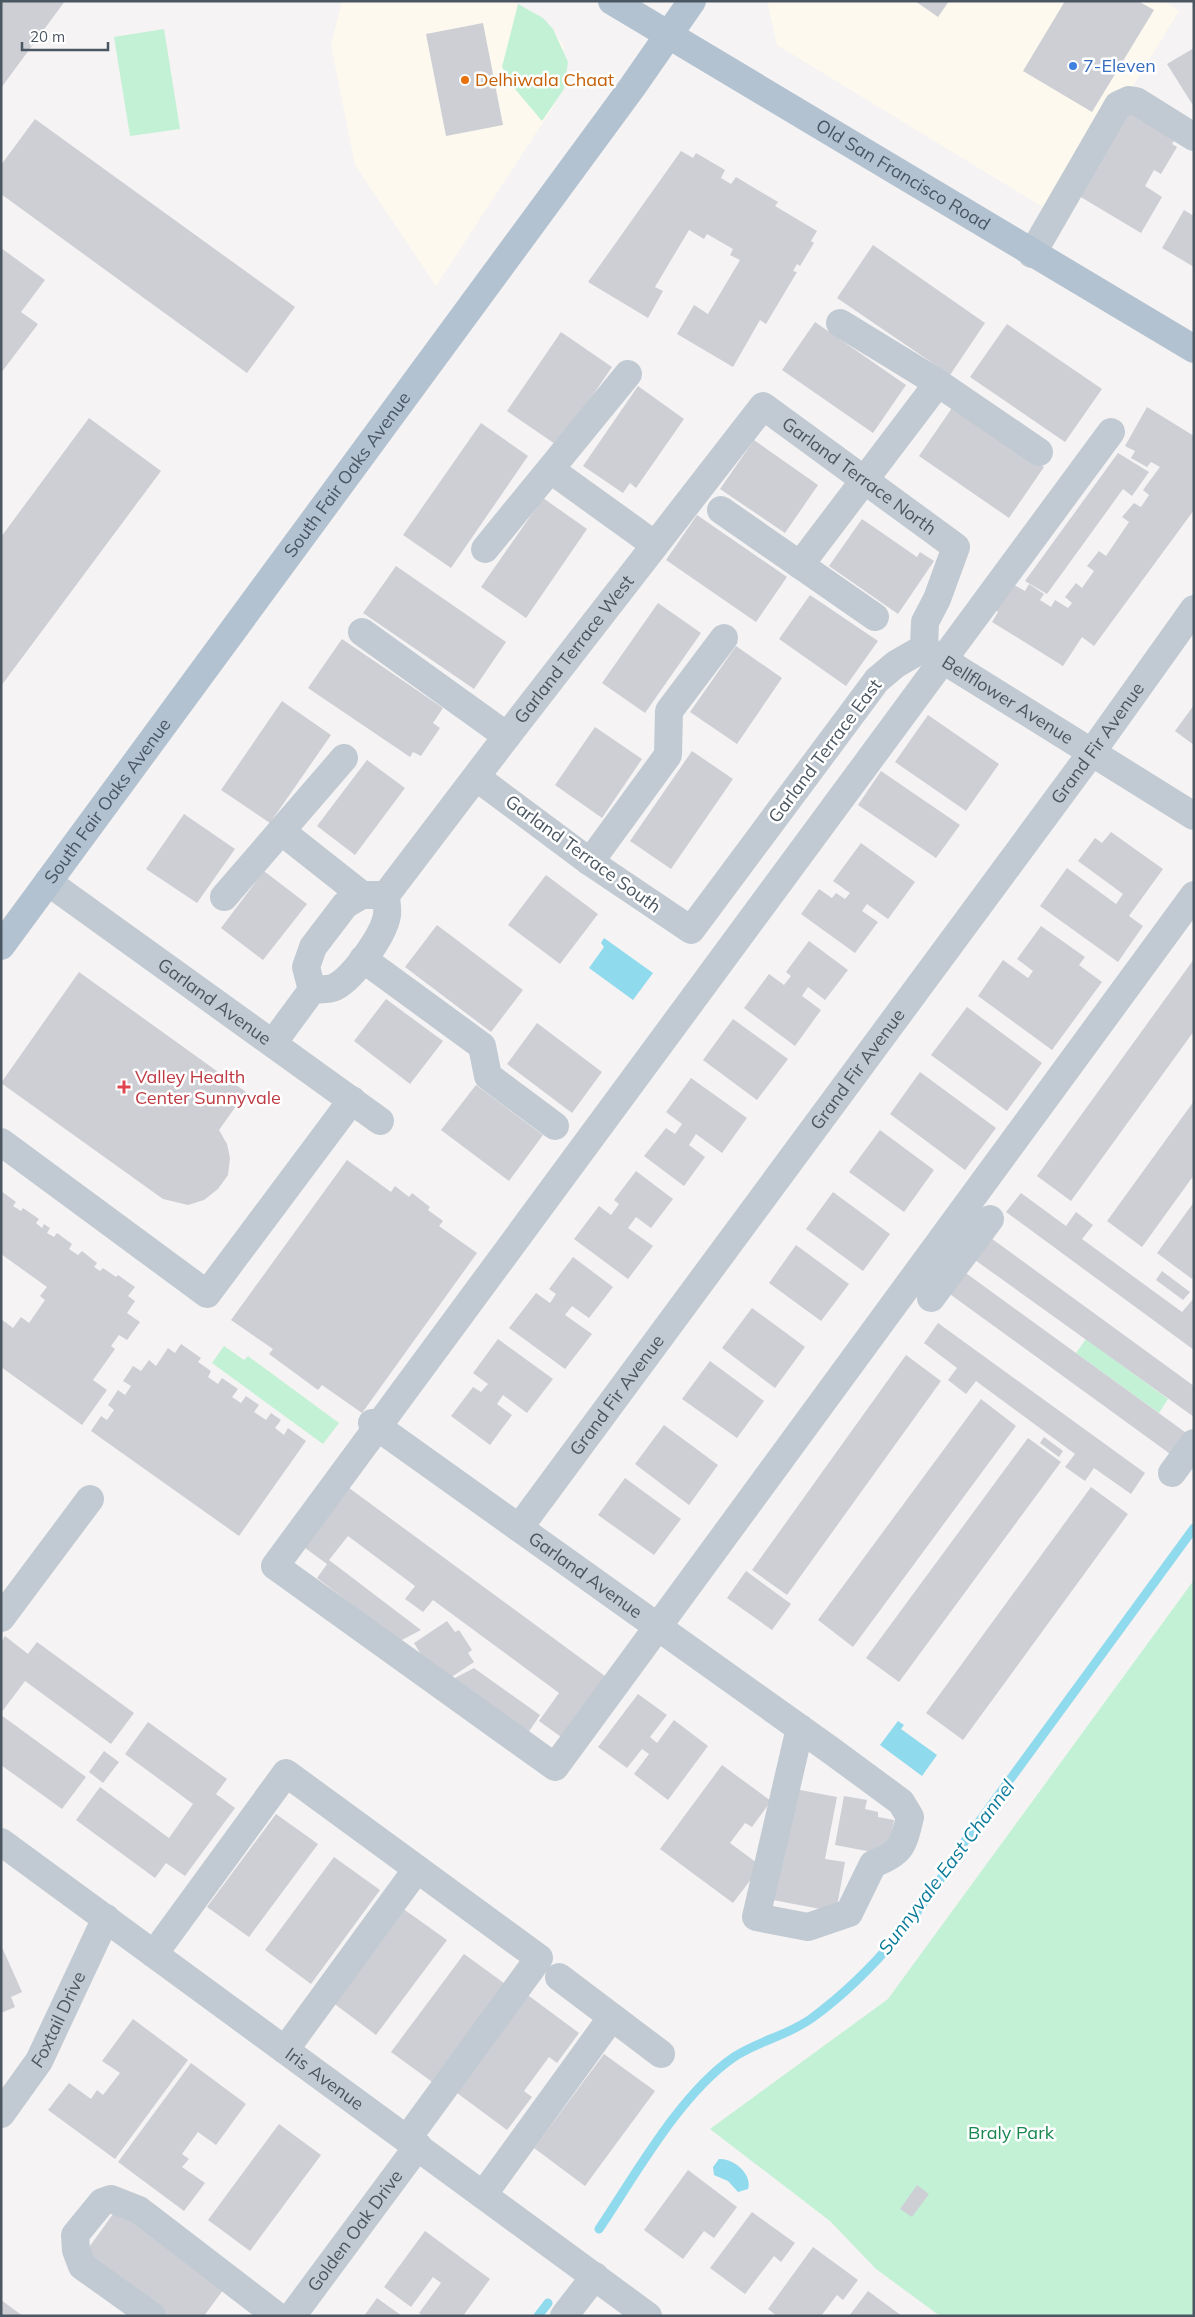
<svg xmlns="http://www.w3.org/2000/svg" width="1195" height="2317" font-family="Mulish,sans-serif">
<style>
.commercial{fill:#fdf9ef}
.green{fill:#c3f1d5}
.water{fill:#90daee}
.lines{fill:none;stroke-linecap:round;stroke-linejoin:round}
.stream{stroke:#90daee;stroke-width:9}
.building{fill:#cdcfd5}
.minor{stroke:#c1cad2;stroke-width:28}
.major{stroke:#b3c2d1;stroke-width:28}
.shop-dot{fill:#3f7fe0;stroke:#fff;stroke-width:2}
.food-dot{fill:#e8710a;stroke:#fff;stroke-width:2}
.health-dot{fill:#e0444e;stroke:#fff;stroke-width:2}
.labels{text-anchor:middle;stroke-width:5;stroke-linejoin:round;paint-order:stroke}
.shop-label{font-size:18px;fill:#366cbe;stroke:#fff;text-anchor:start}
.food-label{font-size:18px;fill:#c56008;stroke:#fff;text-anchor:start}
.street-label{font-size:18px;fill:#4a5661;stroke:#fff}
.health-label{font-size:18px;fill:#be3a42;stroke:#fff;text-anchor:start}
.park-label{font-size:18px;fill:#17864f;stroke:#fff}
.water-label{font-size:19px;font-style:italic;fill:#0c7c9b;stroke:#fff}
</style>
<rect width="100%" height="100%" fill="#f5f3f3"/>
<path class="commercial" d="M 342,1 L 512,1 L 545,21 L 564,46 L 555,104 L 436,286 L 355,165 L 331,45 Z
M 767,1 L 1164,1 L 1179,11 L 1054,214 L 777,45 Z"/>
<path class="green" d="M 518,4 L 543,18 L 553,29 L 568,62 L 564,89 L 542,121 L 504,76 L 505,72 L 502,67 Z
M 164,29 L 180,129 L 130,136 L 114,37 Z
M 1086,1339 L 1168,1399 L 1159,1413 L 1076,1353 Z
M 224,1346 L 244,1360 L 248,1356 L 339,1423 L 323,1444 L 212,1363 Z
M 1194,1580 L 1194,2316 L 940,2316 L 876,2269 L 830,2221 L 710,2129 L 888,1999 Z"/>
<path class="water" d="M 604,938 L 653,973 L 633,1000 L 589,968 L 604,947 L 601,943 Z
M 898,1721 L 904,1725 L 901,1729 L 937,1755 L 922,1776 L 880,1745 Z
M 719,2159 C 733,2158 753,2174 748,2189 L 738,2192 L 728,2181 L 714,2175 L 713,2167 Z"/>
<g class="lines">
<path class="stream" d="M 599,2229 C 636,2174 680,2094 734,2057 C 758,2041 789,2035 812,2018 C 876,1971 924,1908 965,1841 L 1194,1528
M 538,2316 L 548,2303"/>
</g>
<path class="building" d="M 1,1 L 65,1 L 1,88 Z
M 915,1 L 949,1 L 938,17 Z
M 1065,1 L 1138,1 L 1154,10 L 1092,112 L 1023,71 Z
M 483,23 L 503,125 L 446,136 L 426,34 Z
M 1194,48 L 1194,107 L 1167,64 Z
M 1125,107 L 1176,138 L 1172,144 L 1177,147 L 1161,174 L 1154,170 L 1145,186 L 1162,197 L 1141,233 L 1074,193 Z
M 35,119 L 295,307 L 247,373 L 1,194 L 1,165 Z
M 681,151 L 693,158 L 696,153 L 725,170 L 721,178 L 731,184 L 736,177 L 778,202 L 775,206 L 817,231 L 811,241 L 814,243 L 800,266 L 797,264 L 793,271 L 797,272 L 766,324 L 760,320 L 733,367 L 677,334 L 694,305 L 708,314 L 740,260 L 730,255 L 733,249 L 707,234 L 704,239 L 689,230 L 655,287 L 663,291 L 648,318 L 588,282 Z
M 1184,210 L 1194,216 L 1194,267 L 1162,248 Z
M 873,245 L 985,323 L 950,375 L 837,298 Z
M 1,248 L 45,280 L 21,312 L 38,324 L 1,373 Z
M 815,322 L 906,385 L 873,433 L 782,370 Z
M 1007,324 L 1102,389 L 1065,442 L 970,377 Z
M 561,332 L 612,367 L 558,446 L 507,411 Z
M 638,386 L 684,419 L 636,488 L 630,483 L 623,493 L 583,466 Z
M 954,405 L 1044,467 L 1009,518 L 919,456 Z
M 1147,407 L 1194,436 L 1194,510 L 1094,646 L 1082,637 L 1063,666 L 992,622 L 998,612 L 988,605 L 1014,585 L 1025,591 L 1029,584 L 1044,594 L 1040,600 L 1051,607 L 1055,600 L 1068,608 L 1072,603 L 1065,597 L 1076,583 L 1082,588 L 1094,571 L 1087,566 L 1099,551 L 1106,556 L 1129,522 L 1122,517 L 1134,503 L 1141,507 L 1149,495 L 1143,490 L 1160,467 L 1151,462 L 1147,467 L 1131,458 L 1135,451 L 1125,446 Z
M 89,418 L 161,471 L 1,686 L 1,537 Z
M 481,423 L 528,456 L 451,568 L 403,535 Z
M 754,440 L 818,485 L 785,533 L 720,489 Z
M 1118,453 L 1149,472 L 1132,496 L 1123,489 L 1047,594 L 1025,581 Z
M 543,498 L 587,529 L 526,618 L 481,587 Z
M 697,515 L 787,577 L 756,622 L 666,560 Z
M 862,519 L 917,557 L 920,552 L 934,561 L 898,614 L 829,566 Z
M 396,566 L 506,642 L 474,689 L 363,613 Z
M 810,595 L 878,641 L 846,686 L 779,639 Z
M 658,603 L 701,633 L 645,713 L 602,683 Z
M 342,639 L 443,708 L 433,723 L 440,728 L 421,756 L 413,752 L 410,757 L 308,688 Z
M 736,646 L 782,678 L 737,744 L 690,712 Z
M 282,701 L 331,735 L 270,823 L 221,790 Z
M 1194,705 L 1194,745 L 1175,731 Z
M 928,715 L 999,764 L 966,811 L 895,762 Z
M 595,727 L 642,759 L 602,818 L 555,785 Z
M 692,751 L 733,779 L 671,869 L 630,841 Z
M 367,760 L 405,788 L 355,855 L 317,826 Z
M 881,771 L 960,825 L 936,858 L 858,805 Z
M 184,814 L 235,849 L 197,903 L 146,869 Z
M 1111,832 L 1163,869 L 1129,916 L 1143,926 L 1118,962 L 1040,906 L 1067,868 L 1116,904 L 1123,894 L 1078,861 L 1095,838 L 1102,843 Z
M 861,843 L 915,882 L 888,919 L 867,904 L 862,911 L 878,922 L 855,953 L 801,914 L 819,889 L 832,898 L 836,893 L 845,899 L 850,893 L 833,881 Z
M 264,871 L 307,904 L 263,960 L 221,928 Z
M 546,875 L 598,914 L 560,964 L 508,925 Z
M 437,925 L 523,990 L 491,1032 L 405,967 Z
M 1041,926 L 1085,957 L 1079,965 L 1102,982 L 1052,1050 L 978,996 L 1003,960 L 1028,978 L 1033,971 L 1017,959 Z
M 809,941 L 848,970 L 825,1000 L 808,987 L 802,996 L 821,1010 L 795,1046 L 744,1008 L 769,974 L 784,985 L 791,976 L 786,972 Z
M 1194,959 L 1194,1031 L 1071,1201 L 1037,1176 Z
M 79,972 L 246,1092 L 219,1130 L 227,1144 L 230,1158 L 228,1175 L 218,1189 L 204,1200 L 188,1205 L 163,1199 L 1,1083 Z
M 386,999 L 443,1041 L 410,1084 L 354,1041 Z
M 967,1007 L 1042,1063 L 1007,1111 L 931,1055 Z
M 733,1019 L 788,1059 L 757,1100 L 703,1060 Z
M 537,1023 L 602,1072 L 572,1113 L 507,1064 Z
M 920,1072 L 996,1128 L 965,1170 L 890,1114 Z
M 691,1078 L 747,1118 L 722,1153 L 696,1134 L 689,1145 L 705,1157 L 684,1186 L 644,1156 L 666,1128 L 675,1134 L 682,1124 L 666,1112 Z
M 476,1085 L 543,1135 L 509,1181 L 441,1130 Z
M 1194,1101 L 1194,1175 L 1142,1247 L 1107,1221 Z
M 880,1130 L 934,1170 L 904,1212 L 849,1172 Z
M 347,1160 L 391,1192 L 395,1186 L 409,1197 L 412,1193 L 430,1207 L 428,1210 L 443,1221 L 439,1226 L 477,1253 L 362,1413 L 322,1385 L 318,1390 L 269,1354 L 273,1349 L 231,1320 Z
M 636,1171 L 673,1199 L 651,1228 L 636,1217 L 628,1228 L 653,1246 L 628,1279 L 574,1239 L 599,1206 L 611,1215 L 619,1204 L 614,1200 Z
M 1,1191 L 16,1202 L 13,1206 L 21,1211 L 23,1208 L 39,1219 L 36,1223 L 42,1228 L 44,1224 L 50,1228 L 47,1233 L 54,1237 L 57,1233 L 72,1244 L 69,1249 L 78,1255 L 82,1251 L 97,1263 L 94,1267 L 100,1271 L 103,1268 L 116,1277 L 118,1275 L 135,1287 L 128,1296 L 135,1301 L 127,1313 L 140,1322 L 127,1340 L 119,1335 L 111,1346 L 115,1349 L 93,1380 L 107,1390 L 82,1425 L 1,1367 L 1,1319 L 13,1328 L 21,1317 L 29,1323 L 45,1300 L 40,1296 L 47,1287 L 1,1254 Z
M 833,1192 L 890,1234 L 863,1271 L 806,1229 Z
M 1021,1193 L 1066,1226 L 1076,1212 L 1093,1225 L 1082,1239 L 1182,1312 L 1194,1298 L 1194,1350 L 1006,1212 Z
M 1194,1202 L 1194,1276 L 1192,1279 L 1157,1253 Z
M 984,1233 L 1194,1386 L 1194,1417 L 968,1255 Z
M 796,1245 L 849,1284 L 821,1321 L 769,1283 Z
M 573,1257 L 613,1287 L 589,1318 L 572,1306 L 565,1315 L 592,1334 L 565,1369 L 509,1328 L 536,1293 L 550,1303 L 556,1294 L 549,1289 Z
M 963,1271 L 1189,1435 L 1173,1456 L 947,1292 Z
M 1162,1271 L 1190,1292 L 1183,1300 L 1156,1280 Z
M 752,1308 L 805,1347 L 775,1388 L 722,1348 Z
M 938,1323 L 1145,1473 L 1131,1494 L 1094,1468 L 1085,1481 L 1065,1467 L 1075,1454 L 976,1381 L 966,1394 L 948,1380 L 957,1368 L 924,1343 Z
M 498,1339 L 553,1379 L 527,1413 L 503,1395 L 497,1404 L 512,1415 L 490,1445 L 451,1416 L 473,1387 L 481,1392 L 488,1384 L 473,1373 Z
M 181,1344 L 201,1358 L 198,1362 L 211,1371 L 208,1377 L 218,1384 L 222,1378 L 238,1389 L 232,1397 L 241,1403 L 246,1396 L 259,1405 L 254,1412 L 266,1420 L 271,1413 L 281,1420 L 275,1428 L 284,1435 L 288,1428 L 306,1441 L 239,1536 L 91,1431 L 101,1416 L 107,1420 L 114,1410 L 108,1405 L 118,1390 L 125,1395 L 131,1386 L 123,1381 L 133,1366 L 141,1371 L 149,1360 L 156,1366 L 168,1348 L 175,1353 Z
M 906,1355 L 941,1381 L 787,1595 L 752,1570 Z
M 710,1361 L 764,1401 L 737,1438 L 682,1399 Z
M 981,1399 L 1016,1426 L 853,1647 L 818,1620 Z
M 664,1425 L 718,1465 L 689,1505 L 635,1464 Z
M 1044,1437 L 1063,1451 L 1059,1457 L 1040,1443 Z
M 1028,1438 L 1061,1462 L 899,1682 L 866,1658 Z
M 625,1478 L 681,1519 L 654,1555 L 598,1515 Z
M 345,1485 L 609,1679 L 564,1739 L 539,1721 L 559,1693 L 433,1600 L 423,1612 L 405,1599 L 415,1586 L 348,1536 L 329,1560 L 421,1630 L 400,1641 L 317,1578 L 327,1564 L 301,1545 Z
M 1091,1487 L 1128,1514 L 963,1740 L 926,1713 Z
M 746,1571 L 791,1604 L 772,1630 L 727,1598 Z
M 447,1621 L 455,1632 L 459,1630 L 472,1650 L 468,1653 L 474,1662 L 450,1678 L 425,1661 L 414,1643 Z
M 5,1636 L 28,1654 L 37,1642 L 134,1713 L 111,1744 L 25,1681 L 1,1713 L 1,1642 Z
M 474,1668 L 540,1715 L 528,1733 L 453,1679 Z
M 638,1694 L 667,1715 L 650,1737 L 657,1743 L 674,1720 L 708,1746 L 668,1800 L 634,1774 L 649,1754 L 642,1749 L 627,1768 L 598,1747 Z
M 1,1715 L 86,1777 L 62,1809 L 1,1765 Z
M 148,1722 L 227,1779 L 216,1794 L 235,1808 L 185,1876 L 166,1863 L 155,1878 L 76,1820 L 100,1787 L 169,1838 L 193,1804 L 125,1754 Z
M 104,1751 L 119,1762 L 103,1783 L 89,1772 Z
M 722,1765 L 771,1801 L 752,1827 L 745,1823 L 730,1843 L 761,1866 L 733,1903 L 660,1849 Z
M 795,1789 L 837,1797 L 825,1859 L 845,1862 L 836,1912 L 773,1900 Z
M 844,1796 L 867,1800 L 865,1809 L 878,1812 L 878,1817 L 894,1820 L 888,1855 L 835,1845 Z
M 276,1814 L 318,1844 L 249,1937 L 207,1907 Z
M 334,1857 L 380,1890 L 311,1984 L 265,1950 Z
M 402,1908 L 447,1940 L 376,2035 L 332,2002 Z
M 1,1945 L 22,1992 L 11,1997 L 15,2007 L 1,2013 Z
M 464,1954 L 508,1986 L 435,2084 L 391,2052 Z
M 525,1993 L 579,2033 L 557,2063 L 549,2057 L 524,2091 L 532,2097 L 507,2130 L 453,2090 Z
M 133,2019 L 188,2060 L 115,2159 L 48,2110 L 69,2083 L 91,2099 L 97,2090 L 103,2095 L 120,2073 L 102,2061 Z
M 604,2054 L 655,2091 L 585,2186 L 534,2148 Z
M 191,2063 L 246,2104 L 216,2145 L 198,2132 L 182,2154 L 189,2159 L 182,2167 L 205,2183 L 184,2211 L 118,2162 Z
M 279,2124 L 321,2155 L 250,2251 L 208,2220 Z
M 688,2170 L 737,2207 L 714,2238 L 704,2231 L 683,2259 L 644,2230 Z
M 917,2185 L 929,2194 L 912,2217 L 900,2209 Z
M 118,2207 L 226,2286 L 204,2316 L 161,2316 L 82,2257 Z
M 752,2212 L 795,2243 L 781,2262 L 774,2256 L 745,2294 L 710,2268 Z
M 425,2231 L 490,2279 L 463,2316 L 423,2316 L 419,2313 L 441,2283 L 433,2277 L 411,2307 L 384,2287 Z
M 813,2247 L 858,2280 L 843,2300 L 837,2295 L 821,2316 L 777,2316 L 768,2309 Z
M 868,2291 L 902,2316 L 849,2316 Z
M 377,2298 L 402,2316 L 364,2316 Z
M 1,2300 L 23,2316 L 1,2316 Z"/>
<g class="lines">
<g class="minor">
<path d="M 1032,254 L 1118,105 L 1129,100 L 1136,101 L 1194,137"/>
<path d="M 840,323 L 938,383 L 1039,452"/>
<path d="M 1111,432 L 275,1566 L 555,1767 L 1194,895"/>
<path d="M 551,470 L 655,545"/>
<path d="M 721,510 L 875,617"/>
<path d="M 485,549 L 628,374"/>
<path d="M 800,565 L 938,383"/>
<path d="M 362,632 L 507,736"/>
<path id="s1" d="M 927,650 L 1194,816"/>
<path d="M 281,831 L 362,895"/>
<path d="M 590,862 L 668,755 L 669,711 L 724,638"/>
<path id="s2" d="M 48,882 L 380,1121"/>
<path d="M 224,897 L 344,758"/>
<path d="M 363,959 L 482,1046 L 488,1076 L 555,1126"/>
<path d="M 312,990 L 306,967 L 313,947 L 345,905 L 362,895 L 386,895"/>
<path id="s3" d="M 273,1043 L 312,990 C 318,989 329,990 335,987 C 353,978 384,935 387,915 C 388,909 386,902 386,895 L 507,736 L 763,406 L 956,547 L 937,599 L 925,622 L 924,648 L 896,664 L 877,680 L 691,930 L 590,862 L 476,777"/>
<path d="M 1,1142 L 207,1294 L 352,1100"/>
<path d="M 931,1298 L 990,1219"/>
<path id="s4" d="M 372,1423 L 829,1749 L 901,1802 L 910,1817 C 903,1846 902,1853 873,1864 L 849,1913 L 808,1927 L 756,1917 L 800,1728"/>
<path d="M 1172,1473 L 1194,1443"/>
<path id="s5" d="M 519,1528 L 1092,752 L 1194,609"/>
<path d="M 1,1618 L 90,1499"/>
<path id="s6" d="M 1,1842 L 648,2316"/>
<path d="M 154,1954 L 286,1773 L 539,1958 L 407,2139"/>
<path d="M 559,1977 L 661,2054"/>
<path d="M 285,2050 L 417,1869"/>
<path id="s7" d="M 1,2114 L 39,2061 L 106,1918"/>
<path d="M 483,2195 L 612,2017"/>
<path d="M 152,2316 L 82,2266 L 76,2250 L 75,2235 L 102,2202 L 111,2199 L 139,2210 L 277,2316"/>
<path id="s8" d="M 292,2316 L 418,2146"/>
<path d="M 564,2316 L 595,2276"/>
</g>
<g class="major">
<path id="s9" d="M 612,1 L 1194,349"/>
<path id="s10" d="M 1,946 L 633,86 L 692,1"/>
</g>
</g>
<circle class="shop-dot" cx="1073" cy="66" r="5"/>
<circle class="food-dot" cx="465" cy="80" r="5"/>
<path class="health-dot" d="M121.5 1079.5h5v5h5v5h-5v5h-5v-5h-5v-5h5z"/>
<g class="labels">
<g class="shop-label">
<text x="1083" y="72">7-Eleven</text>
</g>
<g class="food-label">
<text x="475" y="86">Delhiwala Chaat</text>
</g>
<g class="street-label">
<text dy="6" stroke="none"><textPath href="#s9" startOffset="339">Old San Francisco Road</textPath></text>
<text dy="6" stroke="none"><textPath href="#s10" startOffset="585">South Fair Oaks Avenue</textPath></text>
<text dy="6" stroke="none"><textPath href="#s3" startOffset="936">Garland Terrace North</textPath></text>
<text dy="6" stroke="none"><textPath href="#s3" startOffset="509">Garland Terrace West</textPath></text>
<text dy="6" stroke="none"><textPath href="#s1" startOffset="95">Bellflower Avenue</textPath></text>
<text dy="6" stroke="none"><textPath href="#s5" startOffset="975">Grand Fir Avenue</textPath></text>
<text transform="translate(825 751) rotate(-53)" y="6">Garland Terrace East</text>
<text dy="6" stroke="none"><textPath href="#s10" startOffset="180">South Fair Oaks Avenue</textPath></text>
<text transform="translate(583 854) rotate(36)" y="6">Garland Terrace South</text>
<text dy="6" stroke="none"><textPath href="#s2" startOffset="205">Garland Avenue</textPath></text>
<text dy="6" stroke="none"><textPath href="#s5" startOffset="570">Grand Fir Avenue</textPath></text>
<text dy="6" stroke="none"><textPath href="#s5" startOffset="165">Grand Fir Avenue</textPath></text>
<text dy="6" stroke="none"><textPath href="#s4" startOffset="262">Garland Avenue</textPath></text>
<text dy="6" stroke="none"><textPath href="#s7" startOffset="111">Foxtail Drive</textPath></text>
<text dy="6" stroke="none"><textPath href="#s6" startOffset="401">Iris Avenue</textPath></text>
<text dy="6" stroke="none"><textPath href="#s8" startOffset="106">Golden Oak Drive</textPath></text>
</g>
<g class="health-label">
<text x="135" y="1083">Valley Health<tspan x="135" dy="21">Center Sunnyvale</tspan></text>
</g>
<g class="park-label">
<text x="1011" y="2139">Braly Park</text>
</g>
<g class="water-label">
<text transform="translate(946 1867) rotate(-53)" y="7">Sunnyvale East Channel</text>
</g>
</g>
<rect width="1195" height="2317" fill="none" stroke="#4a5661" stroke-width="5"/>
<path d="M22 42v8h86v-8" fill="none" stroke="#4a5661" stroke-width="2.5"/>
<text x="30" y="42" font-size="15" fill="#4a5661" stroke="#ffffff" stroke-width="4" paint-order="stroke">20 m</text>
</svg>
